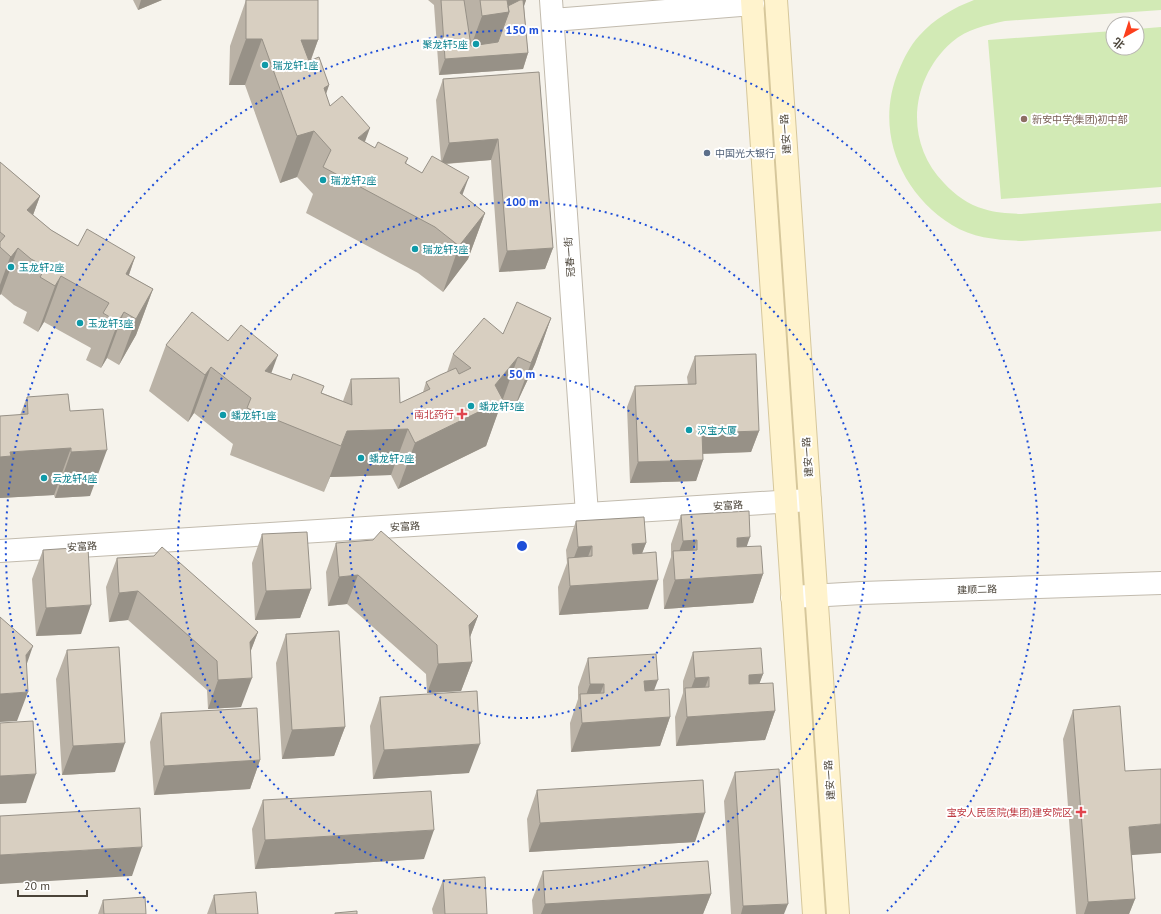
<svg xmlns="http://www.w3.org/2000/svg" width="1161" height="914" font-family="'PT Sans','Noto Sans SC',sans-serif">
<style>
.green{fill:#d2eab5}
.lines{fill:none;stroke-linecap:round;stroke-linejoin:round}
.minor-casing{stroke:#c2bbae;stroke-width:24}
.tertiary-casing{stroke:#c2bbae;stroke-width:24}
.secondary-casing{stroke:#d6c79b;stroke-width:24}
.minor{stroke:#fff;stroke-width:22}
.tertiary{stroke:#fff;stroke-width:22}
.secondary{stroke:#fff3cd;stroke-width:22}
.wall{fill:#bab2a6}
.shaded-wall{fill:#979187}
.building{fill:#d8cfc1;stroke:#979187}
.ring{fill:none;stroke:#1d4ed8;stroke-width:2;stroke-dasharray:2 4}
.culture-dot{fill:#0f9aa8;stroke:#fff;stroke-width:1.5}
.education-dot{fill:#8d6e63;stroke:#fff;stroke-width:1.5}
.service-dot{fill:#5c6f8a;stroke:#fff;stroke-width:1.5}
.health-dot{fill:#e0444e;stroke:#fff;stroke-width:1.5}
.labels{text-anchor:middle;stroke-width:4;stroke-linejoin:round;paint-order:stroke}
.culture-label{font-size:10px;fill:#0d838f;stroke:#fff;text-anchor:start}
.education-label{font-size:10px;fill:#785e54;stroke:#fff;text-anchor:start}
.street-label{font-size:10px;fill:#4b4439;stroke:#fff}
.service-label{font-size:10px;fill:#4e5e75;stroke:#fff;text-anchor:start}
.health-label{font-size:10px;fill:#be3a42;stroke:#fff;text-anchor:end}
.centre{fill:#1d4ed8;stroke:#fff;stroke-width:2}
.ring-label{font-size:12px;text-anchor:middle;font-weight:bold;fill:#1d4ed8;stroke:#fff;stroke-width:4;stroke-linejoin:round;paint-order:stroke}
</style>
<rect width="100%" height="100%" fill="#f6f3ec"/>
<path class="green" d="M 974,0 L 1161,0 L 1161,10 L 1005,21 C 986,25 967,29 952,42 C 910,79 904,142 944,183 C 955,195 969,205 984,209 C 996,213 1008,213 1021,214 L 1161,203 L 1161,231 L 1022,241 C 997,240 973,238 952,225 C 899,192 874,128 899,70 C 904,58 910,46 919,36 C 934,19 953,8 974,0 Z
M 1161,27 L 1161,187 L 1001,199 L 988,40 L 1113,31 L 1113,48 L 1137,48 L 1137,29 Z"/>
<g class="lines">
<defs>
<path id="minor" d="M 551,0 L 587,514
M 553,20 L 753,4
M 792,597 L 862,593 L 1161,583"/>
<path id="tertiary" d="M 0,551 L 810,500"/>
<path id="secondary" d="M 752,0 L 814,914
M 776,0 L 838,914"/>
</defs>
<use href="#minor" class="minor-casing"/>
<use href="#tertiary" class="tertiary-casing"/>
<use href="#secondary" class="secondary-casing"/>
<use href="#minor" class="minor"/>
<use href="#tertiary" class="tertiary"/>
<use href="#secondary" class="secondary"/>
</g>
<path class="wall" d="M 133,0 L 162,0 L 138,10 Z
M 246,0 L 318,40 L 311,60 L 329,85 L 326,94 L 330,106 L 365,142 L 375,148 L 408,158 L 406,164 L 422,173 L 441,161 L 436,100 L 443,79 L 539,72 L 553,248 L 545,269 L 499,272 L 491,160 L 446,164 L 462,195 L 485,213 L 468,259 L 443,292 L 418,273 L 306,213 L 313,194 L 297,177 L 280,183 L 245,85 L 229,85 L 230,46 Z
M 428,0 L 526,0 L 524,6 L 528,53 L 523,69 L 439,75 L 434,5 Z
M 0,162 L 40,196 L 33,215 L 51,230 L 78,246 L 135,257 L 129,275 L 153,289 L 136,335 L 119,365 L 107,358 L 101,368 L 86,360 L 91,348 L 44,322 L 38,332 L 23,323 L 27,312 L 14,305 L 1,294 L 0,295 Z
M 551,318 L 535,364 L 514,409 L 501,403 L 486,446 L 398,489 L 391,475 L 330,477 L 324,492 L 230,455 L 233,444 L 194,413 L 188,422 L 149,391 L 166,345 L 228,341 L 271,373 L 343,401 L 351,379 L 400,403 L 423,392 L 426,382 L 447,372 L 453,354 L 503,334 Z
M 695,356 L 759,431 L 751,452 L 703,454 L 703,460 L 696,481 L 630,483 L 627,407 L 635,386 L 688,385 L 687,377 Z
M 27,397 L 70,411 L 90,496 L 55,498 L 54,495 L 0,498 L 0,416 L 20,415 Z
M 681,515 L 747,547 L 763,574 L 753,603 L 664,609 L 663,580 L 671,557 L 671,544 Z
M 576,521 L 646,543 L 642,553 L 648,609 L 559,615 L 558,587 L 567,563 L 566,550 Z
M 262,534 L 311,589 L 300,618 L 255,620 L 252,563 Z
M 336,543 L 478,616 L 470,637 L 472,662 L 461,691 L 427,693 L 426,674 L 347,604 L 328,606 L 326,572 Z
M 43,550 L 81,634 L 36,636 L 32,579 Z
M 117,558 L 258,632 L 250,652 L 241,707 L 208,709 L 207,690 L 128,620 L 109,622 L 106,587 Z
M 286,634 L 345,727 L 334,756 L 282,759 L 276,663 Z
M 67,650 L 115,772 L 62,775 L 56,679 Z
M 693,652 L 763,674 L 759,684 L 775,711 L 765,740 L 676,746 L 675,717 L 683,693 L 683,681 Z
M 588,658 L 654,690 L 670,717 L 660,746 L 571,752 L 570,723 L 578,699 L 578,687 Z
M 380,697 L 469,773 L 373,779 L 370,726 Z
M 1073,710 L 1132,855 L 1135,899 L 1129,914 L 1076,914 L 1063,739 Z
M 161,713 L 260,760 L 250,789 L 154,795 L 150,742 Z
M 735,772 L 784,914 L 731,914 L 724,801 Z
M 537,790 L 695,842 L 529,852 L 527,819 Z
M 263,800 L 424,859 L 255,869 L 252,829 Z
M 543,871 L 711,894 L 703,914 L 533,914 L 532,900 Z
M 443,880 L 487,914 L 433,914 L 432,909 Z
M 214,895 L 258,914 L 207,914 Z
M 103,900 L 146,914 L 98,914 Z"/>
<path class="shaded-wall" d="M 141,0 L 162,0 L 138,10 Z
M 499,0 L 526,0 L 522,12 L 528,53 L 523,69 L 439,75 L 445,59 L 467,57 L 482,16 Z
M 246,39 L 262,39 L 245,85 L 229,85 Z
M 301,40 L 318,40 L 301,86 Z
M 329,85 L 313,131 L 314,131 L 297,177 L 280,183 L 297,136 L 324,88 Z
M 370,128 L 353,174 L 358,138 Z
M 498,139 L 491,160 L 441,164 L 449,143 Z
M 469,177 L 452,223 L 460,193 Z
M 40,196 L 23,242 L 18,248 L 1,294 L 0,295 L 0,285 L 27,210 Z
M 485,213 L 468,259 L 443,292 L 459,246 Z
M 553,248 L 545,269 L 499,272 L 507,251 Z
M 135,257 L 119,303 L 126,274 Z
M 61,276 L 44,322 L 38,332 L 55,286 Z
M 153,289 L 136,335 L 119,365 L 136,319 Z
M 124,312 L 107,358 L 101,368 L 118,322 Z
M 551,318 L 535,364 L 514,409 L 531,363 Z
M 278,355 L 261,401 L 265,371 Z
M 518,357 L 486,446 L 398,489 L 415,443 L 495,385 Z
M 211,367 L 194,413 L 188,422 L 205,375 Z
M 408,429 L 391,475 L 330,477 L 324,492 L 347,431 Z
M 759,431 L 751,452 L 694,454 L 702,433 Z
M 71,448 L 54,495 L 0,498 L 0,457 L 10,452 Z
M 107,450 L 90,496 L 55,498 L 71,452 Z
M 703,460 L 696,481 L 630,483 L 638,462 Z
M 750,537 L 740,566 L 726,567 L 737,538 Z
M 697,540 L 686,569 L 674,565 L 683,541 Z
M 646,543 L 635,572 L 621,573 L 632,544 Z
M 592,546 L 581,575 L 569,571 L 578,547 Z
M 763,574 L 753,603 L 664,609 L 675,580 Z
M 358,575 L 347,604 L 328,606 L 339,577 Z
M 658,580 L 648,609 L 559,615 L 570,586 Z
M 311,589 L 300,618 L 255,620 L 266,591 Z
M 138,591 L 128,620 L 109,622 L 119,593 Z
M 91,605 L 81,634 L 36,636 L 46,608 Z
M 478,616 L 467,645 L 469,625 Z
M 258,632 L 247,661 L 250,642 Z
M 33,646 L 23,675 L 26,655 Z
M 472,662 L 461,691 L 427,693 L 438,664 Z
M 763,674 L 752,703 L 738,704 L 749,675 Z
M 709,677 L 698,706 L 686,702 L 695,678 Z
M 252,678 L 241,707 L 208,709 L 218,680 Z
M 658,680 L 647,709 L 633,710 L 644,681 Z
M 590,684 L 604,684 L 593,712 L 581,709 Z
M 28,692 L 17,721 L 0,722 L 0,694 Z
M 775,711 L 765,740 L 676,746 L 687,717 Z
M 670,717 L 660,746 L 571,752 L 582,723 Z
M 345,727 L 334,756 L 282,759 L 292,730 Z
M 125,743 L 115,772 L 62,775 L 73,746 Z
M 480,744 L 469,773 L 373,779 L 384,750 Z
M 260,760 L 250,789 L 154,795 L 164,766 Z
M 36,774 L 26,803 L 0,804 L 0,776 Z
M 705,813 L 695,842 L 529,852 L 540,823 Z
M 1161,824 L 1161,853 L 1119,856 L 1129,827 Z
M 434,830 L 424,859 L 255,869 L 265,840 Z
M 142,847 L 132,876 L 0,884 L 0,855 Z
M 711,894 L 703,914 L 541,914 L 545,904 Z
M 1135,899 L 1129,914 L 1084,914 L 1088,902 Z
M 788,904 L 784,914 L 741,914 L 743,906 Z"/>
<path class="building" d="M 246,0 L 318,0 L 318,40 L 301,40 L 309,61 L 319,57 L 329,85 L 324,88 L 330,106 L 342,96 L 370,128 L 358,138 L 375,148 L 378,142 L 408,158 L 405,163 L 422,173 L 432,156 L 469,177 L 460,193 L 485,213 L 459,246 L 435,227 L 323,167 L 331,150 L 314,131 L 297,136 L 262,39 L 246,39 Z
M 441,0 L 464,0 L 471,46 L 498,42 L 509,12 L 508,6 L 520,0 L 523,0 L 528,53 L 445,59 Z
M 480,0 L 507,0 L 509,12 L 482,16 Z
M 539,72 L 553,248 L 507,251 L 498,139 L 449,143 L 443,79 Z
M 0,162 L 40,196 L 27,210 L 51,230 L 78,246 L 87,229 L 135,257 L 126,274 L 153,289 L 136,319 L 124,312 L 118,322 L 103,313 L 109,303 L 61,276 L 55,286 L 40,277 L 46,267 L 31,259 L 18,248 L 11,257 L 0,247 L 0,242 L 5,236 L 0,232 Z
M 517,302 L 551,318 L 531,363 L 518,357 L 495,385 L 503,400 L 415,443 L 408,429 L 347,431 L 341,446 L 247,408 L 251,398 L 211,367 L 205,375 L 166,345 L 192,312 L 228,341 L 241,325 L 278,355 L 265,371 L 291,380 L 293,374 L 309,380 L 324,386 L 321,393 L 352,405 L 351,379 L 399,378 L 400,403 L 430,389 L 426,382 L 440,375 L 456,368 L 459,374 L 471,368 L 453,354 L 484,318 L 503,334 Z
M 756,354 L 759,431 L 702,433 L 703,460 L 638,462 L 635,386 L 696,384 L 695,356 Z
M 68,394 L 70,411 L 103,409 L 107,450 L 71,452 L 71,448 L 10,452 L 11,456 L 0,457 L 0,416 L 28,414 L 27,397 Z
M 749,511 L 750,537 L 737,538 L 737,547 L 761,546 L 763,574 L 675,580 L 673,551 L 697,550 L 697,540 L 683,541 L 681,515 Z
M 644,517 L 646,543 L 632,544 L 633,554 L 656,552 L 658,580 L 570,586 L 568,558 L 592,556 L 592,546 L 578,547 L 576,521 Z
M 381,531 L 478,616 L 469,625 L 472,662 L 438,664 L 437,645 L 358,575 L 339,577 L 336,543 L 373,540 Z
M 307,532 L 311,589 L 266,591 L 262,534 Z
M 88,547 L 91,605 L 46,608 L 43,550 Z
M 162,547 L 258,632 L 250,642 L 252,678 L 218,680 L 217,661 L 138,591 L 119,593 L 117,558 L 154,556 Z
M 0,617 L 33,646 L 26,655 L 28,692 L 0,694 Z
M 339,631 L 345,727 L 292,730 L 286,634 Z
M 119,647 L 125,743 L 73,746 L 67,650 Z
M 761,648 L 763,674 L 749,675 L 749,684 L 773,683 L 775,711 L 687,717 L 685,688 L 709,687 L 709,677 L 695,678 L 693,652 Z
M 656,654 L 658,680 L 644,681 L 645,691 L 669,689 L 670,717 L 582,723 L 580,694 L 604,693 L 604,684 L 590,684 L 588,658 Z
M 477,691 L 480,744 L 384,750 L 380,697 Z
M 1120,706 L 1125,771 L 1161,769 L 1161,824 L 1129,827 L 1135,899 L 1088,902 L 1073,710 Z
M 257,708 L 260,760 L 164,766 L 161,713 Z
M 33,721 L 36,774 L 0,776 L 0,723 Z
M 779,769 L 788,904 L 743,906 L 735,772 Z
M 703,780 L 705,813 L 540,823 L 537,790 Z
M 431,791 L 434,830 L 265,840 L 263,800 Z
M 140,808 L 142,847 L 0,855 L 0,816 Z
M 708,861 L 711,894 L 545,904 L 543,871 Z
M 485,877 L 487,914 L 445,914 L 443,880 Z
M 256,892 L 258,914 L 216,914 L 214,895 Z
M 145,897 L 146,914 L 104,914 L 103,900 Z
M 357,911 L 357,914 L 335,914 L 335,913 Z"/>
<g class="ring">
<circle cx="522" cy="546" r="172"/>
<circle cx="522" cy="546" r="344"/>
<path d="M157 911A516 516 0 1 1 887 911"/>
</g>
<g class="culture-dot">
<circle cx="476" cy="44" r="4"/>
<circle cx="265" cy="65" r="4"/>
<circle cx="323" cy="180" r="4"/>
<circle cx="415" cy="249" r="4"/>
<circle cx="11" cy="267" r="4"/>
<circle cx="80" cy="323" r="4"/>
<circle cx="471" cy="406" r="4"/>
<circle cx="223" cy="415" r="4"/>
<circle cx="689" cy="430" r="4"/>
<circle cx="361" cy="458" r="4"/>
<circle cx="44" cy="478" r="4"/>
</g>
<circle class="education-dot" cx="1024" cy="119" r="4"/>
<circle class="service-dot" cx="707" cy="153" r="4"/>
<g class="health-dot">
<path d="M460 408h4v4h4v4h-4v4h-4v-4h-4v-4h4z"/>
<path d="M1079 806h4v4h4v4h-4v4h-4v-4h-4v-4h4z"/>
</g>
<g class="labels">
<g class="culture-label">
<text x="468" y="48" text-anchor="end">聚龙轩5座</text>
<text x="273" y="69">瑞龙轩1座</text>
<text x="331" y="184">瑞龙轩2座</text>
<text x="423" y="253">瑞龙轩3座</text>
<text x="19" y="271">玉龙轩2座</text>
<text x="88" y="327">玉龙轩3座</text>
<text x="479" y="410">蟠龙轩3座</text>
<text x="231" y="419">蟠龙轩1座</text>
<text x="697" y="434">汉宝大厦</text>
<text x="369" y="462">蟠龙轩2座</text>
<text x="52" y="482">云龙轩4座</text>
</g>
<g class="education-label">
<text x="1032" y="123">新安中学(集团)初中部</text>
</g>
<g class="street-label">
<text transform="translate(785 134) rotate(-94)" y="4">建安一路</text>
<text transform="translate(569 257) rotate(-94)" y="4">冠春一街</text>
<text transform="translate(807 457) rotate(-94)" y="4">建安一路</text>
<text transform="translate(728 505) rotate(-4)" y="4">安富路</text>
<text transform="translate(405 526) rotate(-4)" y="4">安富路</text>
<text transform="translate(82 546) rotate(-4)" y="4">安富路</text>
<text transform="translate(977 589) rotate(-2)" y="4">建顺二路</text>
<text transform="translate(829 780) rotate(-94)" y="4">建安一路</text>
</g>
<g class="service-label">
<text x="715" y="157">中国光大银行</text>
</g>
<g class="health-label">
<text x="454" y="418">南北药行</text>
<text x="1072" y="816">宝安人民医院(集团)建安院区</text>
</g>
</g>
<circle cx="522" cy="546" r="6" class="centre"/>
<g class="ring-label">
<text x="522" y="34">150 m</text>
<text x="522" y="206">100 m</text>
<text x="522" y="378">50 m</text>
</g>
<g transform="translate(1125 36) rotate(219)"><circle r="19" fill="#ffffff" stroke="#b7b4b0"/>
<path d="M0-3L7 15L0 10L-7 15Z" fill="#fc3f1d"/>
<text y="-6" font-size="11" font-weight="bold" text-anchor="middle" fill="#4b4439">北</text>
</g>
<path d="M18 890v6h69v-6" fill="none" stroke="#4b4439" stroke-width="2"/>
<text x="24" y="890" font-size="12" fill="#4b4439" stroke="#ffffff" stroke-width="3" paint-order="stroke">20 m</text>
</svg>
